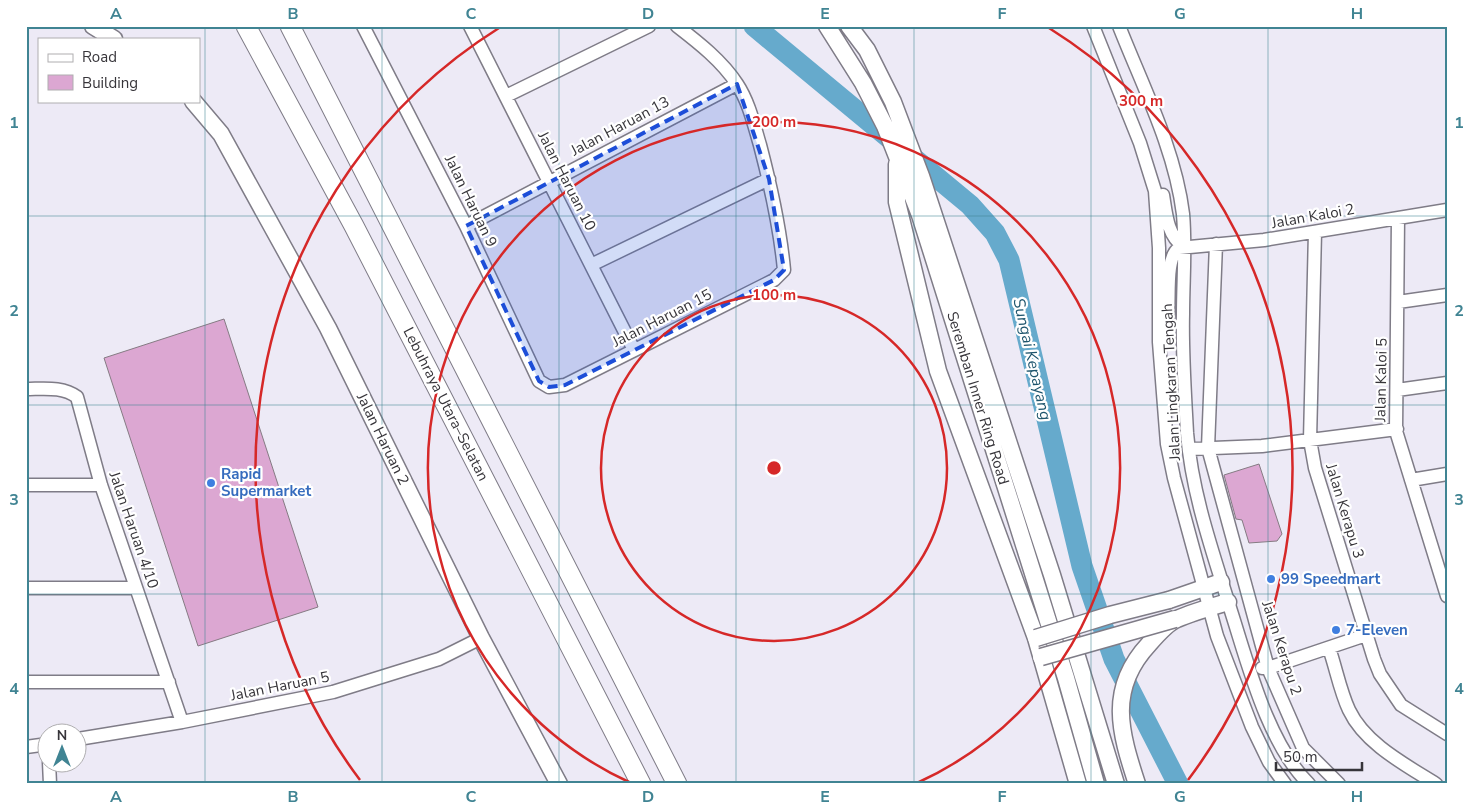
<svg xmlns="http://www.w3.org/2000/svg" width="1473" height="810" font-family="'Nunito Sans',sans-serif">
<style>
.lines{fill:none;stroke-linecap:round;stroke-linejoin:round}
.river{stroke:#6ac;stroke-width:21}
.building{fill:#dca7d2;stroke:#857b83}
.minor-casing{stroke:#7f7c87;stroke-width:15}
.major-casing{stroke:#7f7c87;stroke-width:19}
.highway-casing{stroke:#7f7c87;stroke-width:21}
.minor{stroke:#fff;stroke-width:12}
.major{stroke:#fff;stroke-width:16}
.highway{stroke:#fff;stroke-width:19}
.major-bridge-casing{stroke:#7f7c87;stroke-width:19;stroke-linecap:butt}
.major-bridge{stroke:#fff;stroke-width:16}
.marked{fill:#1d4ed8;fill-opacity:0.2;stroke:#1d4ed8;stroke-width:4;stroke-dasharray:10 6;stroke-linejoin:round}
.grid{fill:none;stroke:#408493;stroke-width:1;stroke-opacity:0.55}
.ring{fill:none;stroke:#d62828;stroke-width:2.5}
.shop-dot{fill:#3f7fe0;stroke:#fff;stroke-width:2}
.labels{text-anchor:middle;stroke-width:4.5;stroke-linejoin:round;paint-order:stroke}
.street-label{font-size:15px;fill:#37353a;stroke:#fff}
.shop-label{font-size:15px;font-weight:bold;fill:#366cbe;stroke:#fff;text-anchor:start}
.water-label{font-size:16px;font-style:italic;fill:#1d546c;stroke:#fff}
.centre{fill:#d62828;stroke:#fff;stroke-width:2.5}
.ring-label{font-size:15px;text-anchor:middle;font-weight:bold;fill:#d62828;stroke:#fff;stroke-width:4.5;stroke-linejoin:round;paint-order:stroke}
.neatline{fill:none;stroke:#408493;stroke-width:2}
.grid-label{font-size:16px;text-anchor:middle;font-weight:bold;fill:#408493}
</style>
<rect width="100%" height="100%" fill="#edeaf6"/>
<g class="lines">
<path class="river" d="M 754,26 L 970,205 L 995,233 L 1009,260 L 1082,566 L 1114,659 L 1178,784"/>
</g>
<path class="building" d="M 224,319 L 318,607 L 198,646 L 104,358 Z
M 1259,464 L 1282,534 L 1277,541 L 1249,543 L 1242,520 L 1236,519 L 1224,475 Z"/>
<g class="lines">
<defs>
<path id="minor" d="M 363,26 L 466,226 L 539,381 L 549,387 L 565,385 L 774,280 L 784,270 C 780,227 771,187 760,145 C 754,125 749,102 737,84 C 722,61 699,43 677,26
M 470,26 L 634,350
M 1093,26 L 1140,143 L 1155,191 L 1159,248 L 1159,342 L 1167,444 L 1174,478 L 1217,636 L 1252,727 L 1269,762 L 1285,784
M 1119,26 C 1143,87 1175,149 1183,214 C 1186,247 1183,281 1183,314 C 1182,354 1185,394 1187,433 C 1192,494 1213,553 1231,611 C 1248,664 1268,744 1309,784
M 506,96 L 649,26
M 1163,195 C 1166,213 1167,235 1183,246
M 1398,218 L 1396,431 L 1447,596
M 466,226 L 737,84
M 1315,232 L 1310,440 L 1315,468 L 1374,659 L 1380,674 L 1401,705 L 1447,734
M 1216,244 L 1208,448 L 1268,668 L 1303,748 L 1339,784
M 591,265 L 769,179
M 1398,302 L 1447,295
M 1165,334 C 1173,313 1162,260 1179,248 L 1264,240 L 1447,210
M 26,389 C 43,389 63,386 77,397 L 101,485 L 182,722
M 1397,390 L 1447,383
M 1189,449 L 1262,446 L 1397,429
M 1411,480 L 1447,474
M 26,485 L 101,485
M 26,588 L 136,588
M 1329,648 C 1336,668 1340,691 1349,710 C 1365,744 1406,765 1436,784
M 1262,668 L 1268,668 L 1366,635
M 26,682 L 169,682
M 78,739 L 182,722 L 333,692 L 439,659 L 481,638
M 26,747 L 48,744
M 49,762 L 50,784"/>
<path id="major" d="M 93,26 L 114,39
M 827,26 L 863,83 L 885,126 L 920,215 L 1066,678 L 1096,784
M 849,26 L 867,50 L 893,102 L 921,176 L 1052,575 L 1116,784
M 193,101 L 221,134 L 328,328 L 481,638 L 559,784
M 897,164 L 897,202 L 938,371 L 1036,638 L 1078,784
M 1169,600 L 1221,582
M 1137,784 C 1120,732 1107,689 1149,644 C 1156,636 1167,623 1177,619 C 1193,612 1211,607 1228,602"/>
<path id="highway" d="M 246,26 L 354,226 L 641,784
M 290,26 L 677,784"/>
</defs>
<use href="#minor" class="minor-casing"/>
<use href="#major" class="major-casing"/>
<use href="#highway" class="highway-casing"/>
<use href="#minor" class="minor"/>
<use href="#major" class="major"/>
<use href="#highway" class="highway"/>
<defs>
<path id="major-bridge" d="M 1036,638 L 1110,615 L 1169,600
M 1041,657 L 1175,619"/>
</defs>
<use href="#major-bridge" class="major-bridge-casing"/>
<use href="#major-bridge" class="major-bridge"/>
</g>
<path class="marked" d="M 737,84 L 769,179 L 784,270 L 774,280 L 565,385 L 549,387 L 539,381 L 466,226 Z"/>
<path class="grid" d="M 205,26 L 205,784M 382,26 L 382,784M 559,26 L 559,784M 736,26 L 736,784M 914,26 L 914,784M 1091,26 L 1091,784M 1268,26 L 1268,784M 26,216 L 1447,216M 26,405 L 1447,405M 26,594 L 1447,594"/>
<g class="ring">
<circle cx="774" cy="468" r="173"/>
<path d="M631 783A346 346 0 1 1 917 783"/>
<path d="M360 780A519 519 0 0 1 499 28M1049 28A519 519 0 0 1 1188 780"/>
</g>
<g class="shop-dot">
<circle cx="211" cy="483" r="5"/>
<circle cx="1271" cy="579" r="5"/>
<circle cx="1336" cy="630" r="5"/>
</g>
<g class="labels">
<g class="street-label">
<text transform="translate(620 126) rotate(-28)" y="5">Jalan Haruan 13</text>
<text transform="translate(567 181) rotate(63)" y="5">Jalan Haruan 10</text>
<text transform="translate(471 201) rotate(64)" y="5">Jalan Haruan 9</text>
<text transform="translate(1313 216) rotate(-10)" y="5">Jalan Kaloi 2</text>
<text transform="translate(662 318) rotate(-27)" y="5">Jalan Haruan 15</text>
<text transform="translate(1381 380) rotate(-89)" y="5">Jalan Kaloi 5</text>
<text transform="translate(1171 382) rotate(-93)" y="5">Jalan Lingkaran Tengah</text>
<text transform="translate(978 398) rotate(73)" y="5">Seremban Inner Ring Road</text>
<text transform="translate(446 404) rotate(63)" y="5">Lebuhraya Utara–Selatan</text>
<text transform="translate(383 439) rotate(64)" y="5">Jalan Haruan 2</text>
<text transform="translate(1345 511) rotate(73)" y="5">Jalan Kerapu 3</text>
<text transform="translate(134 530) rotate(71)" y="5">Jalan Haruan 4/10</text>
<text transform="translate(1282 648) rotate(72)" y="5">Jalan Kerapu 2</text>
<text transform="translate(280 686) rotate(-11)" y="5">Jalan Haruan 5</text>
</g>
<g class="shop-label">
<text x="221" y="479">Rapid<tspan x="221" dy="17">Supermarket</tspan></text>
<text x="1281" y="584">99 Speedmart</text>
<text x="1346" y="635">7-Eleven</text>
</g>
<g class="water-label">
<text transform="translate(1033 359) rotate(77)" y="6">Sungai Kepayang</text>
</g>
</g>
<circle cx="774" cy="468" r="8" class="centre"/>
<g class="ring-label">
<text x="1141" y="106">300 m</text>
<text x="774" y="127">200 m</text>
<text x="774" y="300">100 m</text>
</g>
<rect width="1473" height="810" fill="none" stroke="#ffffff" stroke-width="55"/>
<rect x="38" y="38" width="162" height="65" fill="#ffffff" stroke="#afaeb0"/>
<rect x="48" y="54" width="25" height="8" fill="#ffffff" stroke="#afaeb0"/>
<text x="82" y="62" font-size="15" fill="#37353a">Road</text>
<rect x="48" y="75" width="25" height="15" fill="#dca7d2" stroke="#afaeb0"/>
<text x="82" y="88" font-size="15" fill="#37353a">Building</text>
<g transform="translate(62 748)"><circle r="24" fill="#ffffff" stroke="#afaeb0"/>
<path d="M0-4L9 19L0 12L-9 19Z" fill="#408493"/>
<text y="-8" font-size="14" font-weight="bold" text-anchor="middle" fill="#37353a">N</text>
</g>
<path d="M1276 762v8h86v-8" fill="none" stroke="#37353a" stroke-width="2.5"/>
<text x="1283" y="762" font-size="15" fill="#37353a" stroke="#ffffff" stroke-width="4" paint-order="stroke">50 m</text>
<rect x="28" y="28" width="1418" height="754" class="neatline"/>
<g class="grid-label">
<text x="116" y="19">A</text>
<text x="293" y="19">B</text>
<text x="471" y="19">C</text>
<text x="648" y="19">D</text>
<text x="825" y="19">E</text>
<text x="1002" y="19">F</text>
<text x="1180" y="19">G</text>
<text x="1357" y="19">H</text>
<text x="14" y="128">1</text>
<text x="1459" y="128">1</text>
<text x="14" y="316">2</text>
<text x="1459" y="316">2</text>
<text x="14" y="505">3</text>
<text x="1459" y="505">3</text>
<text x="14" y="694">4</text>
<text x="1459" y="694">4</text>
<text x="116" y="802">A</text>
<text x="293" y="802">B</text>
<text x="471" y="802">C</text>
<text x="648" y="802">D</text>
<text x="825" y="802">E</text>
<text x="1002" y="802">F</text>
<text x="1180" y="802">G</text>
<text x="1357" y="802">H</text>
</g>
</svg>
